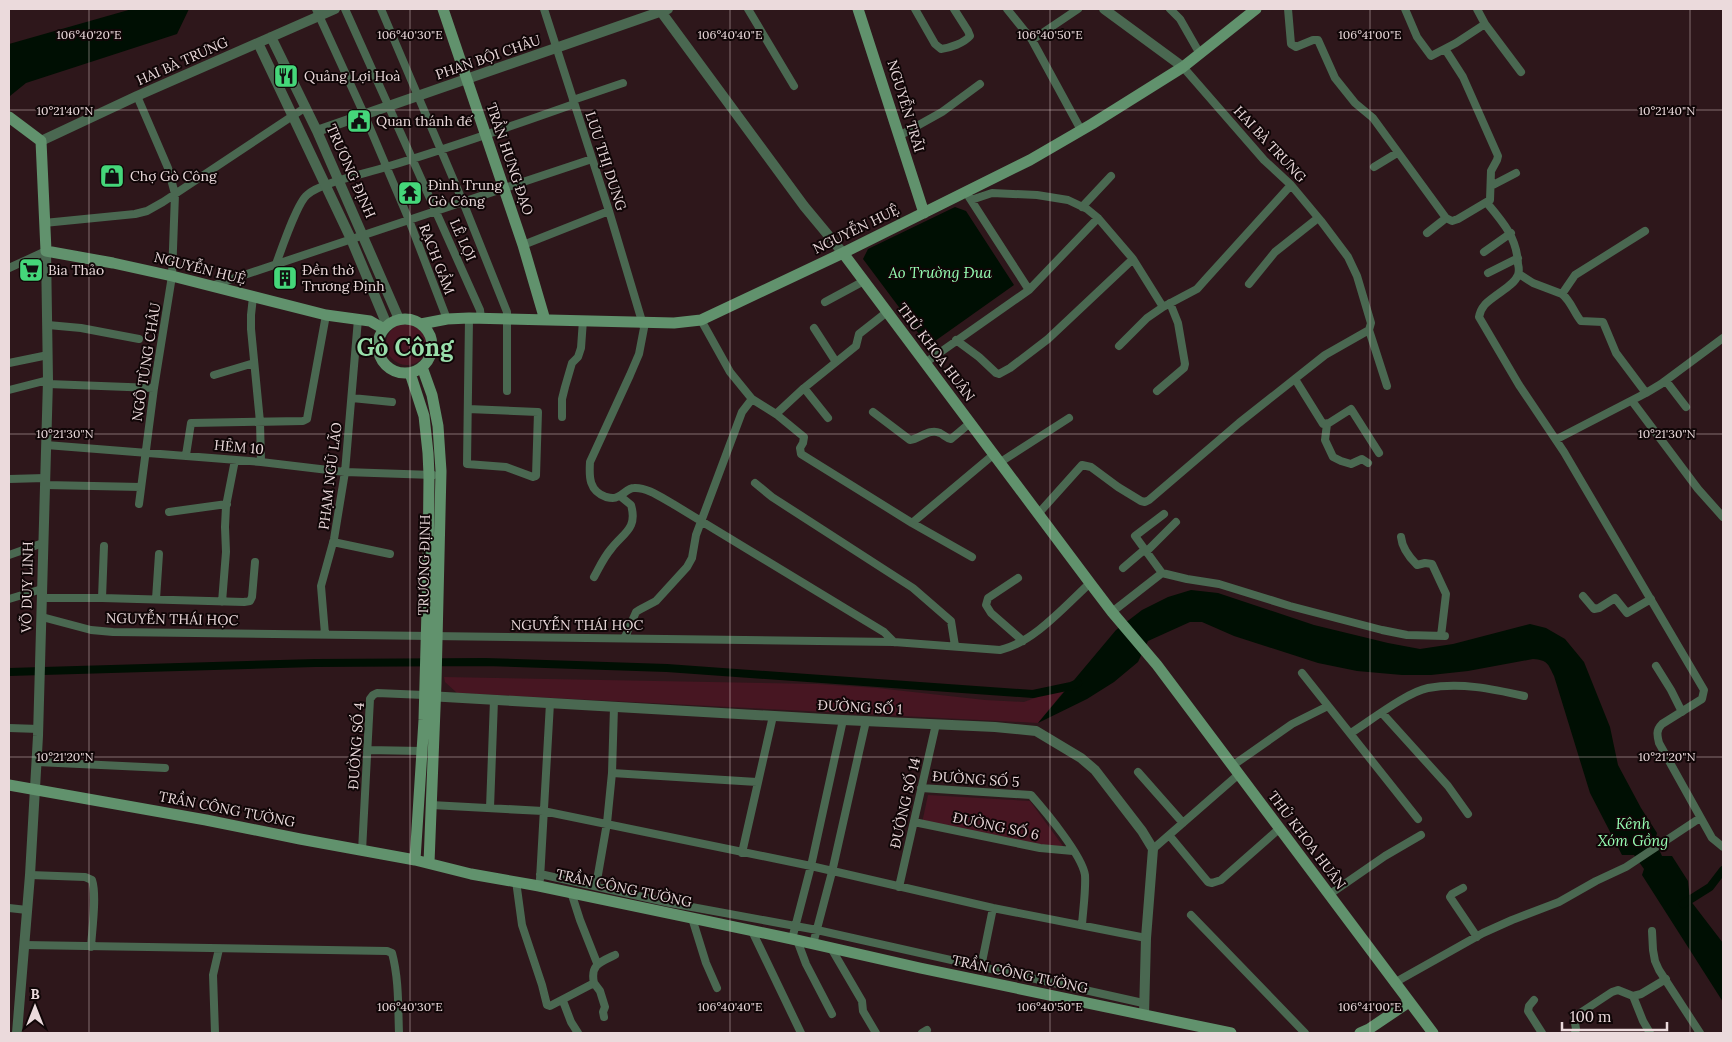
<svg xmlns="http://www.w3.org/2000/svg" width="1732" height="1042" font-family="Lora,serif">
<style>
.green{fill:#471622}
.water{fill:#000f03}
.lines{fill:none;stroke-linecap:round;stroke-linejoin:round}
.canal{stroke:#000f03;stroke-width:8}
.minor{stroke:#4a6851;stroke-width:8}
.tertiary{stroke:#4a6851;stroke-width:10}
.secondary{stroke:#61926d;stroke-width:11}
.ticks{fill:none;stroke:#ebdadc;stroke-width:1;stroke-opacity:0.45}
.labels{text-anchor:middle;stroke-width:4;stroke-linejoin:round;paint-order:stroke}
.street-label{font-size:14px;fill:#ebdadc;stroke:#100607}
.poi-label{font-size:14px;fill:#ebdadc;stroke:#100607;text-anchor:start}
.water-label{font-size:15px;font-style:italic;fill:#97feb3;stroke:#100607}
.town-label{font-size:24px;font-weight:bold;fill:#99deaa;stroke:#100607}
.ticks-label{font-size:12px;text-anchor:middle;fill:#ebdadc;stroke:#100607;stroke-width:4;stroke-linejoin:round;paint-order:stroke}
</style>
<rect width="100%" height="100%" fill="#2e171b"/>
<path class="green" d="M386 344a21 21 0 1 1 42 0a21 21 0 1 1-42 0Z
M 444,677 L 818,684 L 877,688 L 985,700 L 1024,702 L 1069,685 L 1038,723 L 457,693 L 445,682 Z
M 928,795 L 1030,801 L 1063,846 L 1062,851 L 922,823 Z"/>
<path class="water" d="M 132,9 L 189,9 L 177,34 L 26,83 L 10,96 L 9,104 L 9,44 Z
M 955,207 L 966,211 L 1014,285 L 928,346 L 863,259 L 868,249 Z
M 1191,590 L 1218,593 L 1314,625 L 1388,643 L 1420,649 L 1453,644 L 1530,624 L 1546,628 L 1565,639 L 1584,662 L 1610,727 L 1618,765 L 1641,808 L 1657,833 L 1655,841 L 1662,856 L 1672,856 L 1688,881 L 1690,900 L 1723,943 L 1723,1002 L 1642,875 L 1644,869 L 1634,855 L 1622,855 L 1590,793 L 1554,676 C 1548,664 1548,660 1533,659 L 1468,671 L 1431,675 L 1402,675 L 1357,671 L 1318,663 L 1234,636 L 1202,622 L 1190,622 L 1148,641 L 1138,662 L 1114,682 L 1087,699 L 1038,723 L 1116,630 L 1142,610 L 1168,597 Z"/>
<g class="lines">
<path class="canal" d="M 9,672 L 315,663 L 485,662 L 667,668 L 1033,694 L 1071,686 L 1078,683
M 1683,904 L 1710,887 L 1723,870"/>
<path class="minor" d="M 316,9 L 364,114 L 409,220 L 447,319
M 345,9 L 480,310 L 481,318
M 381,9 L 463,202 L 507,312 L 507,391
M 544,9 L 609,211 L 644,328 L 639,354 L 630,375 L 590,462 C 589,477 589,491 606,497 C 610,498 614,499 617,497 C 624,495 627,488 634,488 C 647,487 662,498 673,504 L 884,632 L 894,642
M 748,9 L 794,86
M 915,9 L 935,44 L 941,49 C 950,48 964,43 970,36 L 968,31 L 954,9
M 1007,9 L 1032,40 L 1081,130
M 1170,9 L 1180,19 L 1200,54
M 1288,9 L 1291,44 L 1296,47 L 1313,40 L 1318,40 L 1335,78 L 1355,103 L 1373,118 L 1446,218 L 1452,221 L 1458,219 L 1490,200 L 1491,171 L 1497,160 L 1498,156 L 1463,77 L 1445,49
M 1405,9 L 1417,37 L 1431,56 L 1456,43 L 1485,24
M 1477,9 L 1485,24 L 1521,72
M 1032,40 L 1078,9
M 1183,67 L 1264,160 L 1291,185 L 1321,221 L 1348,257 L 1357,276 L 1371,323 L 1369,330
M 137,96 L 168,168 L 175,194 L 172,276 L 154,388 L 139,504
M 573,100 L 623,83
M 899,136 L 942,112 L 980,84
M 1374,167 L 1397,153
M 1491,186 L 1516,173
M 969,197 L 1029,290
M 1487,203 C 1503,222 1517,238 1518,264 C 1519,268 1519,272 1518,275 C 1515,283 1505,289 1498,294 C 1489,301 1481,305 1479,317 L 1519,385 L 1564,452 L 1704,690 L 1702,699 L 1662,724 C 1656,730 1657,735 1659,743 L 1712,838 L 1723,847
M 1082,207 L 1111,176
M 1098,218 L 1133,259 L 1163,307 L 1147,318 L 1119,346
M 44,223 L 135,214 L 147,211 L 163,202 L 306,107
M 1427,233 L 1446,218
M 523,245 L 609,211
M 1484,252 L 1511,233
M 276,264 C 281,251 297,203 307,195 C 319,183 368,173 386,167 C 449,148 512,126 574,104
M 9,268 L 46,251
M 1488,273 L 1518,258
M 1519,274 L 1533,283 L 1562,294 C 1571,301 1574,313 1581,321 L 1603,322 L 1616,353 L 1646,393
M 1249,284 L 1275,252 L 1318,218
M 214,285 L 592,159
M 1562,294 L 1575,275 L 1645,231
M 253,297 L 251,315 L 251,329 L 260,422 L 261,462
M 825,302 L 864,281
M 1163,307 L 1197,289 L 1205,280 L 1291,185
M 701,320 L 730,372 L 752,399
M 48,325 L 81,328 L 139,339
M 814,328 L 836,362
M 1369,330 L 1387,386
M 956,340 L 979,357 L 996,373 L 999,374 L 1010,368 L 1048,339 L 1133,259
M 9,363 L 48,355
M 925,363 L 1029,290 L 1098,218 L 1087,209 L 1068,200 L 1037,195 L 992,193 L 971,200
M 214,375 L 254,363
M 1295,379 L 1323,424 L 1329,423 L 1351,409 L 1379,453
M 1666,381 L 1686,407
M 48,384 L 154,388
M 804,388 L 828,418
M 9,390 L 48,380
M 1157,391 L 1184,368 L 1185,364 L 1178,323 L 1170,303
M 352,398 L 392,402
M 1632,401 L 1698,489 L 1723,517
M 468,409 L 538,412 L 536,476 L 533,477 L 506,467 L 467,464 L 469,318
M 873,412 L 910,440 C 920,439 929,428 940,433 C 944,435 946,438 951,439 L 970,423
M 776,414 L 804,388 L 856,346 L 859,334 L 887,312
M 562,417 L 562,399 L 565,387 L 572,363 L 578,357 L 581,348 L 583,320
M 1327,424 L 1325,440 L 1333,457 L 1341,461 L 1351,464 L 1362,459 L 1368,463
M 1557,439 L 1646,393 L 1661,384 L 1723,338
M 46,445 L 261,462 L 345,472 L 433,475
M 186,455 L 191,423 L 303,421 L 307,419 L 326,315
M 999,463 L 1069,418
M 9,479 L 45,478
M 755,483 L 772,497 L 913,588 L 951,621 L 955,646
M 45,485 L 141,487
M 169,512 L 227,504
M 1038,514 L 1082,465 L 1091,467 L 1118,487 L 1141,501 L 1145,502 L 1149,500 L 1239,423 L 1325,355 L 1369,330
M 1164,514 L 1135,536 L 1162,573 L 1187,579 L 1219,584 L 1290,606 L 1382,630 L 1407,635 L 1445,636
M 912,523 L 993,455
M 1401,537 C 1402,547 1410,558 1417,565 L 1425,563 L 1432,564 L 1446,594 L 1441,636
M 333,542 L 390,554
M 1146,552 L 1176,522
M 9,555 L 43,543
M 1123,568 L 1144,550
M 594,577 C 599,568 604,557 611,549 C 623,533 638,529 631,505 L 620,496
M 1018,578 L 988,598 L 986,605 L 991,613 L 1023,641
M 1583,596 L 1594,609 L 1599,608 L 1615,598 L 1627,613 L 1651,599
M 42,598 L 102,598 L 244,602 L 250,601 L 252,597 L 255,562
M 102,598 L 104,546
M 9,599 L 42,589
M 156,599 L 159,554
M 222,602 L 226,552 L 225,527 L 226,506 L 235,460
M 1112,612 L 1162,573
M 42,617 L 91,630 L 113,632 L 894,642 L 1000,650 C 1033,643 1065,606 1090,583
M 325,634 L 321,586 L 334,539 L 345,472 L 358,319
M 625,637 L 636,612 L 639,610 L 656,601 L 687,567 L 692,558 L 696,535 L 742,412 L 752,399 L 776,414 L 804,437 L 803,443 L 800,448 L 801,454 L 912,523 L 972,557
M 1656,666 L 1671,690 L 1682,712
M 1302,673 L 1418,819
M 1382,713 L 1448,786 L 1468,814
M 9,728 L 39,729
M 1351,733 C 1370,721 1407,692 1428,688 C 1460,682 1493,689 1524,696
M 367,750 L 422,751
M 37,762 L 165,768
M 1232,766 L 1292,724 L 1328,706
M 1138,772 L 1183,823
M 612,773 L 757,782
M 921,788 L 1031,795 C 1045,811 1082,855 1085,875 C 1086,890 1083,910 1082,925
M 431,805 L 543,811 L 811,866 L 993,908 L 1146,938
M 490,808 L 494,700
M 914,822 L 1040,848 L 1073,851
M 1169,835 L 1208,882 L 1212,883 L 1221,880 L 1280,828
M 1153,849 L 1239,774
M 362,851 L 370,699 L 373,695 L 377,693 L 424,695
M 742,853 L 773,716
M 540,874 L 670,903 L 817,930 L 1143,1003
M 30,875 L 85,877 L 92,880 C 97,895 92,930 91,947
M 540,879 L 550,703
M 516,881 L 522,925 L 542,985 L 547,1005 L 550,1006 L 594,983 C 590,965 600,962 615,955
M 596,886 L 607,823 L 612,773 L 614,707
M 899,887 L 936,724
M 1463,888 L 1452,894 L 1450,897 L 1477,937
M 571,892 L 580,920 L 597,963
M 1330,894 L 1385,856 L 1421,835
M 9,908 L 27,910
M 1191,915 L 1305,1033
M 692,918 L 706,963 L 717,988
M 752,931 L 801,1033
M 1652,931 L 1653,950 L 1655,961 L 1659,970 L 1700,1033
M 792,939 L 811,866 L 843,720
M 797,940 L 806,964 L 832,1014
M 813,944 L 832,872 L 866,721
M 24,945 L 387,951 L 392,953 C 399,979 398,1007 399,1033
M 831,948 L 862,1001 L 863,1011 L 876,1033
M 981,967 L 993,908
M 594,983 L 600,991 L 605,1007 L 603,1012 L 604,1017
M 1394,983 L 1483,933 L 1512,920 L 1559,902 L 1596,881 L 1626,867 L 1700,818
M 1633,996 L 1643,1021 L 1650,1033
M 1534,1000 L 1529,1006 L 1528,1011 L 1542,1033
M 563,1001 L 571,1022 L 578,1033
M 215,1033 L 213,975 L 219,949
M 922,1033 L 927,1030
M 1575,1033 L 1576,1029 L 1574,1017 L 1612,992 L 1618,990 L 1633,996 L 1641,994 L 1666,979"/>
<path class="tertiary" d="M 659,9 L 804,206 L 843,253
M 1104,9 L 1183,67
M 271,37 L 317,131 L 399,319
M 258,43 L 351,239 L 387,325
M 317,131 L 668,9
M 41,141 L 137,96 L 335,9
M 428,696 L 843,720 L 995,727 L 1036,731 L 1081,758 L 1095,770 L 1142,831 L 1153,849 L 1146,938 L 1144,1015
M 17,1033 L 30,875 L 38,736 L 48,380 L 46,251"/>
<path class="secondary" d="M 443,9 L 523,245 L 545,320
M 858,9 L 924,213
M 9,117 L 41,141 L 46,251 L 113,263 L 172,276 L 326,315 L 370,321 L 384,329
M 843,253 L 1090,583 L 1112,612 L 1157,665 L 1433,1033
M378 346a27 27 0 1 1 54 0a27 27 0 1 1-54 0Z
M 421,324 L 447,319 L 469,318 L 674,323 L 701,320 L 843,253 L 1030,160 L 1092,124 L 1183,67 L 1256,9
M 422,367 L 432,395 L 438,426 L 441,471 L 436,683 L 429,863
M 410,373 L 424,416 L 428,453 L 429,475 L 428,573 L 424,720 L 415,860
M 9,785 L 206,820 L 300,839 L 415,860 L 471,874 L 539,886 L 792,939 L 920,968 L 1231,1033
M 1360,1033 L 1369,1029 L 1409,1002"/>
</g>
<path class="ticks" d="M 89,9 L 89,1033M 410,9 L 410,1033M 730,9 L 730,1033M 1050,9 L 1050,1033M 1370,9 L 1370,1033M 1690,9 L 1690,1033M 9,110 L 1723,110M 9,434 L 1723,434M 9,757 L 1723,757"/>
<defs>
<symbol id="restaurant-square" viewBox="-11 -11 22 22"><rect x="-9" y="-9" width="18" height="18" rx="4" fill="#45d77a" stroke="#100607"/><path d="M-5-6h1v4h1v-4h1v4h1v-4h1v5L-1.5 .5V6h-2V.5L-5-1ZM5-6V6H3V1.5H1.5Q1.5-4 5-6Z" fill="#111"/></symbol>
<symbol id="civic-square" viewBox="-11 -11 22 22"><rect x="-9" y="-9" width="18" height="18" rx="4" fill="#45d77a" stroke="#100607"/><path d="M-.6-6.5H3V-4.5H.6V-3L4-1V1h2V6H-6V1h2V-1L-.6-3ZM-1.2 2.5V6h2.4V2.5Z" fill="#111"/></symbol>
<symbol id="shop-square" viewBox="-11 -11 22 22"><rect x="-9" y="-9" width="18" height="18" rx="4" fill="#45d77a" stroke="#100607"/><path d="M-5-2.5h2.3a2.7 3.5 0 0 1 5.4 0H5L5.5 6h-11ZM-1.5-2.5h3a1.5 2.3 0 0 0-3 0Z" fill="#111"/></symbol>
<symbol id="temple-square" viewBox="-11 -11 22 22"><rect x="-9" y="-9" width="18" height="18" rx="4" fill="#45d77a" stroke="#100607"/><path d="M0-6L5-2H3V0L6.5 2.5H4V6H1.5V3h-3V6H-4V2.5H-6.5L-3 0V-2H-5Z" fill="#111"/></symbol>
<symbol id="supermarket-square" viewBox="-11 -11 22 22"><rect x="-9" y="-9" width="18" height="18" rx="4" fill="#45d77a" stroke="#100607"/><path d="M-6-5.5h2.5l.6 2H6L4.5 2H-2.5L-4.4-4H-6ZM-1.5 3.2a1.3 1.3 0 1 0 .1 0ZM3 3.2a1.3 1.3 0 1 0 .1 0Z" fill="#111"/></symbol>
<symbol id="building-square" viewBox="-11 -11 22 22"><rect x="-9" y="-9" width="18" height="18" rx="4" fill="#45d77a" stroke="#100607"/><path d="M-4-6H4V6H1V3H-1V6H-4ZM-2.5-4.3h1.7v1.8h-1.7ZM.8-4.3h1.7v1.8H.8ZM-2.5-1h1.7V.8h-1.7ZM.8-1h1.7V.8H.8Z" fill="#111"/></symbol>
</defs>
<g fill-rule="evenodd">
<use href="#restaurant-square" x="272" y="62" width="28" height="28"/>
<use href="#civic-square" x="345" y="107" width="28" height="28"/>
<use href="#shop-square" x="98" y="162" width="28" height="28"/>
<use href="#temple-square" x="396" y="179" width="28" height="28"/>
<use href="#supermarket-square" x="17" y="256" width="28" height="28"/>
<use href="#building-square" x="271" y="264" width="28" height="28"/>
</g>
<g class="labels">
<g class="street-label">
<text transform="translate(488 57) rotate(-19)" y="5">PHAN BỘI CHÂU</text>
<text transform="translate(182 61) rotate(-24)" y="5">HAI BÀ TRƯNG</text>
<text transform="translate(906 106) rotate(73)" y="5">NGUYỄN TRÃI</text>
<text transform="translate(1270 144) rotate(47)" y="5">HAI BÀ TRƯNG</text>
<text transform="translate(510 159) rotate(71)" y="5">TRẦN HƯNG ĐẠO</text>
<text transform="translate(606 161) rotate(72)" y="5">LƯU THỊ DUNG</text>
<text transform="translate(351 171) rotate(66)" y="5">TRƯƠNG ĐỊNH</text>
<text transform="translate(856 229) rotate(-26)" y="5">NGUYỄN HUỆ</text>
<text transform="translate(463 240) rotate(66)" y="5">LÊ LỢI</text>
<text transform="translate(437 259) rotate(69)" y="5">RẠCH GẦM</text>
<text transform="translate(200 268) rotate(14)" y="5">NGUYỄN HUỆ</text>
<text transform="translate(936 352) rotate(53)" y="5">THỦ KHOA HUÂN</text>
<text transform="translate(146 362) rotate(-81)" y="5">NGÔ TÙNG CHÂU</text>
<text transform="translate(239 447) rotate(5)" y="5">HẺM 10</text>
<text transform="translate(330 476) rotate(-83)" y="5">PHẠM NGŨ LÃO</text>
<text transform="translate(424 565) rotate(-89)" y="5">TRƯƠNG ĐỊNH</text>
<text transform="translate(27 587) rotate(-89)" y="5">VÕ DUY LINH</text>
<text transform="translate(172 619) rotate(1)" y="5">NGUYỄN THÁI HỌC</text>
<text x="577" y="630">NGUYỄN THÁI HỌC</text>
<text transform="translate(860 707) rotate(3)" y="5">ĐƯỜNG SỐ 1</text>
<text transform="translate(356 746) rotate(-86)" y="5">ĐƯỜNG SỐ 4</text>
<text transform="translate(976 779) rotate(4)" y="5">ĐƯỜNG SỐ 5</text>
<text transform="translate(905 803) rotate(-77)" y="5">ĐƯỜNG SỐ 14</text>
<text transform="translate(227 809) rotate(11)" y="5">TRẦN CÔNG TƯỜNG</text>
<text transform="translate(996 826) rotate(12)" y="5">ĐƯỜNG SỐ 6</text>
<text transform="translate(1307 840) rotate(53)" y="5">THỦ KHOA HUÂN</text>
<text transform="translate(624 888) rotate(12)" y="5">TRẦN CÔNG TƯỜNG</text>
<text transform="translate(1020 974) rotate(12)" y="5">TRẦN CÔNG TƯỜNG</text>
</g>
<g class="poi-label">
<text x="304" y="81">Quảng Lợi Hoà</text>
<text x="376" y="126">Quan thánh đế</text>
<text x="130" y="181">Chợ Gò Công</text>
<text x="428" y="190">Đình Trung<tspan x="428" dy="16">Gò Công</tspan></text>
<text x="48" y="275">Bia Thảo</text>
<text x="302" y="275">Đền thờ<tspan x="302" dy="16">Trương Định</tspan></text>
</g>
<g class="water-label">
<text x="940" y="278">Ao Trường Đua</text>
<text x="1633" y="829">Kênh<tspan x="1633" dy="17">Xóm Gồng</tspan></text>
</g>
<g class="town-label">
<text x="405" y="356">Gò Công</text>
</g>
</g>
<g class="ticks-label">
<text x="89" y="39">106°40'20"E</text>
<text x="410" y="39">106°40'30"E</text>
<text x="730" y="39">106°40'40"E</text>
<text x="1050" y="39">106°40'50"E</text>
<text x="1370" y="39">106°41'00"E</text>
<text x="65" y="115">10°21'40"N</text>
<text x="1667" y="115">10°21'40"N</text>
<text x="65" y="438">10°21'30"N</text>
<text x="1667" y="438">10°21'30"N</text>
<text x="65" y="761">10°21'20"N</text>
<text x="1667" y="761">10°21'20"N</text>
<text x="410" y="1011">106°40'30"E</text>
<text x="730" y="1011">106°40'40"E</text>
<text x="1050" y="1011">106°40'50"E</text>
<text x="1370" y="1011">106°41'00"E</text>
</g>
<rect width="1732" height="1042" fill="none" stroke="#ebdadc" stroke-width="20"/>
<g transform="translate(35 1007)" stroke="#100607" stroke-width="4" paint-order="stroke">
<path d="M0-4L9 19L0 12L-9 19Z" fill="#ebdadc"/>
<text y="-8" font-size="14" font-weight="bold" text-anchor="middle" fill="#ebdadc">B</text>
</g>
<path d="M1562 1022v8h105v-8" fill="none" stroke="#ebdadc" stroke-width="2.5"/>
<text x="1570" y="1022" font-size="15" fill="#ebdadc" stroke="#100607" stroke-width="4" paint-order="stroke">100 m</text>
</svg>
